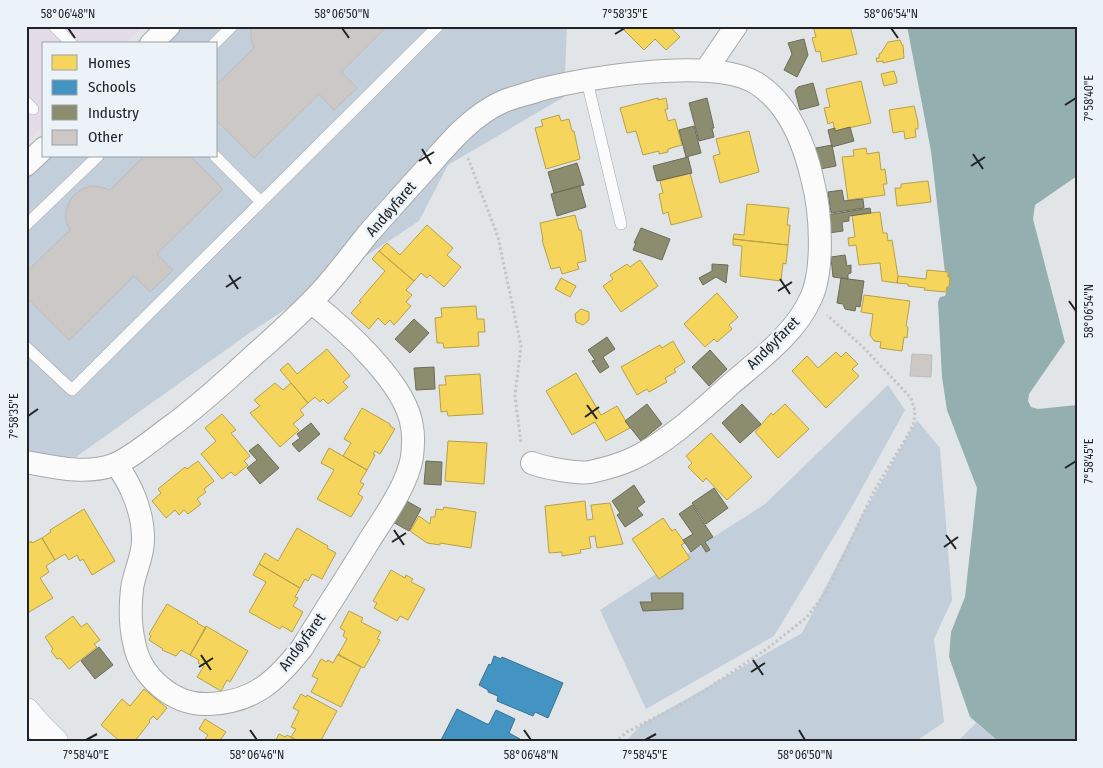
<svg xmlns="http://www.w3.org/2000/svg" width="1103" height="768" font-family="'Fira Sans Condensed',sans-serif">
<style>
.commercial{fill:#e3dce8}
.green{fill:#c2ced9}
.water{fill:#94afb0}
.homes{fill:#f6d55c;stroke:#b6a04c}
.schools{fill:#4393c3;stroke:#397194}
.industry{fill:#8c8c6e;stroke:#6c6c58}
.building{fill:#cbc8c5;stroke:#bdbdbe}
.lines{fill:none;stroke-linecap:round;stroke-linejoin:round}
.service-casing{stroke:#a6a8aa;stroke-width:12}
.minor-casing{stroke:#a6a8aa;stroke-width:24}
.tertiary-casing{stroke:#a6a8aa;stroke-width:29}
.path{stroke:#c4c5c6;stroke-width:3;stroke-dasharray:2.5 2.5;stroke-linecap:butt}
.service{stroke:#fbfbfc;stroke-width:11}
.minor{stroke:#fbfbfc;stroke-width:22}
.tertiary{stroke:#fbfbfc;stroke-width:28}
.ticks{fill:none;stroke:#212325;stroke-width:2}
.labels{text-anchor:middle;stroke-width:5;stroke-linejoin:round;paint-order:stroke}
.street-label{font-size:15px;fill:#212325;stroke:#ecf3f8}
.neatline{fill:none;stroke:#212325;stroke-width:2}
.ticks-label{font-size:12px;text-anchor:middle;fill:#212325}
</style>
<rect width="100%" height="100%" fill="#e2e5e8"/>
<path class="commercial" d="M 26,26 L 143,26 L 125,44 L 44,44 L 44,125 L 26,143 Z"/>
<path class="green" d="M 152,26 L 567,26 L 564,97 L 448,165 L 419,221 L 248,334 L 76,457 L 26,456 L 26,152 L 44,135 L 44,156 L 216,156 L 216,44 L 135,44 Z
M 888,385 L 905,410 L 850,510 L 774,636 L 646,709 L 600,610 L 765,504 Z
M 917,420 L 940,448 L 952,600 L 934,639 L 944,722 L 915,742 L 625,742 L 641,725 L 802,633 L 863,514 Z
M 976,723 L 999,742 L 957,742 Z"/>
<path class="water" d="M 907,26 L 1077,26 L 1077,176 L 1035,205 L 1033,219 L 1065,342 L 1029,394 L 1028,401 L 1031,407 L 1038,409 L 1077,405 L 1077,742 L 999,742 L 970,717 L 949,657 L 951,632 L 965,597 L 977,488 L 947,410 L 942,377 L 938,302 L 940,297 L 945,296 L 947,290 L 931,151 Z"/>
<path class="homes" d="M 620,26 L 669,26 L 680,37 L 666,50 L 655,39 L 644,50 Z
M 813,26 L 850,26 L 857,54 L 822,62 L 820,51 L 816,52 L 812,38 L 816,37 Z
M 900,40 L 902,45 L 903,45 L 904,58 L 883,63 L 883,61 L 877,62 L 876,58 L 879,58 L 879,54 L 881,53 L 888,42 Z
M 894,71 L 897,80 L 897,83 L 884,86 L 881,74 Z
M 861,81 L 871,123 L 835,131 L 833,122 L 828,124 L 824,108 L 830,107 L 826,89 Z
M 658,98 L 658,100 L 666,98 L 668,109 L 665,109 L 668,121 L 675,119 L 682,145 L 668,149 L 668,152 L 659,154 L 659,151 L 643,155 L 636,131 L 627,133 L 620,108 Z
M 914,106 L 918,122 L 918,129 L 915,129 L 916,137 L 905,139 L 904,131 L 893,133 L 889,110 Z
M 559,115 L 561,121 L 569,119 L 572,131 L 574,131 L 580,159 L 546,169 L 535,128 L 543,126 L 541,120 Z
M 749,131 L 759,172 L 720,183 L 713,156 L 720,154 L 716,139 Z
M 866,148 L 867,154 L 879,152 L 881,170 L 885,169 L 887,184 L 883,184 L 885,195 L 848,200 L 842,157 L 854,156 L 853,150 Z
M 690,173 L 702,217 L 671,225 L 668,212 L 663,214 L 659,194 L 663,193 L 660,181 Z
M 928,181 L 931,202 L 897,206 L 895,188 L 901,188 L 901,184 Z
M 747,204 L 789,208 L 787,225 L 790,225 L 788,245 L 733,239 L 734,234 L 744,235 Z
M 880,212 L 883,233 L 887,233 L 888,241 L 892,240 L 898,276 L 897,283 L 882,281 L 880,263 L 859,265 L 856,245 L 849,246 L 848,238 L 855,237 L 852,215 Z
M 575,215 L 579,230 L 581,230 L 586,261 L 577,263 L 579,269 L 562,274 L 560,267 L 551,269 L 542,240 L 543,240 L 540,223 Z
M 427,225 L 453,248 L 447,255 L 461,267 L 444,287 L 430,275 L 427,278 L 421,273 L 414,281 L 379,251 L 387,243 L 400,255 Z
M 733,239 L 788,245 L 786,264 L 783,263 L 781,281 L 740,276 L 742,246 L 733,245 Z
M 379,251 L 414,281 L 406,290 L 412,295 L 406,302 L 411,306 L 394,325 L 390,320 L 385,325 L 378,318 L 369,329 L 351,313 L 361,302 L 359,301 L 385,271 L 372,259 Z
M 640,260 L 658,286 L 621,312 L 603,286 L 613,279 L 610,275 L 627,264 L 630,267 Z
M 927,270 L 948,272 L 948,277 L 950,277 L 949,287 L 947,287 L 946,292 L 924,290 L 925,288 L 908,286 L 908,284 L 897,283 L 898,276 L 926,279 Z
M 561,278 L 576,286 L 570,297 L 555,289 Z
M 717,293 L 738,317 L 729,325 L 732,329 L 717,342 L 714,339 L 705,347 L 684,324 Z
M 864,295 L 910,301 L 906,326 L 908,327 L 907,338 L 904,337 L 902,351 L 880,348 L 881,342 L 874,341 L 870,335 L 873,314 L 861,312 Z
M 476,306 L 477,319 L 484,319 L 485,332 L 478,332 L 479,346 L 444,348 L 443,343 L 437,343 L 435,318 L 442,317 L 441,308 Z
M 581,309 L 589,312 L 589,320 L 583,325 L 576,322 L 575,314 Z
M 673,341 L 685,362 L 674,369 L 676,372 L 665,378 L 667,382 L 649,392 L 647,389 L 637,395 L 621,367 L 660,345 L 662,348 Z
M 327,349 L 350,376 L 343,382 L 348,387 L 328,404 L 323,399 L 320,402 L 315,397 L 308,403 L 280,370 L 288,363 L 297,374 Z
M 836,352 L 841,357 L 846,352 L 858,364 L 852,369 L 859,376 L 826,408 L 792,371 L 807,356 L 818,368 Z
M 576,373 L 601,415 L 617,406 L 630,428 L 606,441 L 595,422 L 572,435 L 546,391 Z
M 480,374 L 483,414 L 448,416 L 447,411 L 441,412 L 439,385 L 446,385 L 445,376 Z
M 275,383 L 283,390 L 291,383 L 308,403 L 300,410 L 304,415 L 293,424 L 299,430 L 280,447 L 250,413 L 260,406 L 254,400 Z
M 785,404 L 809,429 L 778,458 L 755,432 L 771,413 L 773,415 Z
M 362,408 L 390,424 L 390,426 L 395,429 L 380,454 L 375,451 L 373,454 L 375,455 L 367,470 L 343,456 L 351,443 L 344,439 Z
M 222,414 L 236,430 L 231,433 L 250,456 L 244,461 L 248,465 L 235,476 L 231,472 L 222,479 L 201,454 L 216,441 L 205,428 Z
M 711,433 L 752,477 L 727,500 L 706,478 L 703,482 L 688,467 L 692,463 L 686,456 Z
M 448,441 L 487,443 L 484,484 L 445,481 Z
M 329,448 L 367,470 L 360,482 L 364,484 L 358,494 L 363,497 L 351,517 L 317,499 L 334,470 L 321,463 Z
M 198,461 L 214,481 L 204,489 L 206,492 L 197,499 L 201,504 L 188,514 L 184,510 L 179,515 L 175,510 L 166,518 L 152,501 L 161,493 L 158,489 L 185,467 L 187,469 Z
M 585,501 L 587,520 L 593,519 L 591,505 L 610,503 L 623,544 L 597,548 L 595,536 L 589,537 L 591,548 L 580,550 L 581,553 L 562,556 L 562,552 L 549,553 L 545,506 Z
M 444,507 L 476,512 L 471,548 L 440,543 L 440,545 L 427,543 L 410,531 L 419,516 L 430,524 L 431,517 L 435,517 L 436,509 L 443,510 Z
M 84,509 L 115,561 L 92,575 L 83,559 L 80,561 L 77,555 L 69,560 L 65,554 L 55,560 L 42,538 L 51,532 L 50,530 Z
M 663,518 L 672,531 L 675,529 L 685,543 L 681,545 L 690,558 L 659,579 L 632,539 Z
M 297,528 L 328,546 L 327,548 L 336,553 L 322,579 L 312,574 L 308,581 L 305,579 L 300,588 L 259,564 L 265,553 L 278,561 Z
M 42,538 L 55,560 L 46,566 L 49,572 L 40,578 L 53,598 L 29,612 L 26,607 L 26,544 L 31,541 L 32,543 Z
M 259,564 L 300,588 L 295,597 L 298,598 L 293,606 L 303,612 L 292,632 L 282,626 L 280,629 L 249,612 L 266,582 L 253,575 Z
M 391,570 L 405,578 L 406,575 L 413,579 L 411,582 L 425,589 L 408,620 L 400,616 L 397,621 L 374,608 L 377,603 L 373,601 Z
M 167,604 L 198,622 L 197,623 L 206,628 L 190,655 L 181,650 L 176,656 L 162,650 L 163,649 L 149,640 L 151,636 L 149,634 Z
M 349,611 L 363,618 L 361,622 L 381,632 L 377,639 L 380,640 L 364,668 L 338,655 L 347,639 L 343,636 L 345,631 L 340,628 Z
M 73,616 L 81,627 L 87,623 L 100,640 L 94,644 L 97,647 L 69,669 L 60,658 L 57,659 L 51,651 L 53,649 L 45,637 Z
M 206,626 L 248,651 L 230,682 L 227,680 L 221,691 L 197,677 L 204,666 L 198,663 L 199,660 L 190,655 Z
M 338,654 L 361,667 L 341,707 L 311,692 L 318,679 L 312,676 L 321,659 L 327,662 L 328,660 L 333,663 Z
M 144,689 L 167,708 L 157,720 L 153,716 L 149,721 L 150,722 L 134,742 L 121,742 L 101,725 L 122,699 L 130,706 Z
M 301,694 L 306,697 L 307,695 L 337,711 L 320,742 L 300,742 L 291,737 L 296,729 L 291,727 L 299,711 L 293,708 Z
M 205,719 L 226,732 L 221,739 L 225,742 L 203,742 L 208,735 L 199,729 Z
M 279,734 L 285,737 L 287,735 L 300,742 L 275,742 Z"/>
<path class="schools" d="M 494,656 L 501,659 L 502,657 L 563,683 L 548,718 L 535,712 L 533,716 L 497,701 L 498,696 L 488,692 L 488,690 L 479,685 L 489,664 L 491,665 Z
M 457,709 L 487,724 L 489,724 L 496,710 L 515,719 L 509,733 L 520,739 L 519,742 L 440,742 Z"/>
<path class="industry" d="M 804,39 L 808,55 L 797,77 L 784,70 L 792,54 L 788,43 Z
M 813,83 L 819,105 L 800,110 L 795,91 L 798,87 Z
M 707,98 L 714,128 L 712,128 L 714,137 L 699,141 L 689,103 Z
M 694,126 L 701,153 L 686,157 L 679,130 Z
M 850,127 L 854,141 L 832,147 L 828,130 L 835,128 L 835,131 Z
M 832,145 L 836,166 L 820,169 L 816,148 Z
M 688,157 L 692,173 L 657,181 L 653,166 Z
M 577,163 L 584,185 L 554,193 L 548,172 Z
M 580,186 L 586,207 L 557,216 L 551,194 Z
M 842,190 L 844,201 L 863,199 L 864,208 L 831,213 L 828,192 Z
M 870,208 L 871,213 L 849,216 L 849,221 L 842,222 L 843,231 L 829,233 L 827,215 Z
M 641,228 L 670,239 L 662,260 L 633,250 L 636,243 L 634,243 Z
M 845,255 L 847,266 L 851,265 L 851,273 L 848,274 L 848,279 L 833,277 L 831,257 Z
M 712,264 L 728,265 L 726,283 L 716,277 L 703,285 L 699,278 L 712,271 Z
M 841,278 L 864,281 L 860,307 L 856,306 L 855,311 L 845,309 L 843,304 L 837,303 Z
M 414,319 L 429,333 L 410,353 L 395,339 Z
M 607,337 L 615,349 L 603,357 L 609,367 L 600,373 L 592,361 L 595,360 L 588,350 Z
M 710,350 L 727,369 L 709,386 L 692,367 Z
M 434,367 L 435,389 L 416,390 L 414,368 Z
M 647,404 L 662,424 L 641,441 L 625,421 Z
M 742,404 L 761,424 L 740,443 L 722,423 Z
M 311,423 L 320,434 L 299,452 L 292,444 L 300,438 L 297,434 Z
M 258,444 L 279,468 L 260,484 L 247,468 L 257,460 L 249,451 Z
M 426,461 L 442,462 L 441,485 L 424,484 Z
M 634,485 L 645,502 L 637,508 L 643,515 L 625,527 L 617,515 L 620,513 L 612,501 Z
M 714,488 L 728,508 L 706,524 L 692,503 Z
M 403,499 L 421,509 L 409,531 L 391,521 Z
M 692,505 L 713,537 L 705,542 L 710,550 L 706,552 L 701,544 L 691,552 L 683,540 L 693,534 L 679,514 Z
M 651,593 L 683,593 L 683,609 L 643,611 L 640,602 L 652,602 Z
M 99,647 L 113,665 L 95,679 L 81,661 Z"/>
<path class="building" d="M 251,26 L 387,26 L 341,72 L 357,88 L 334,110 L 319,94 L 254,158 L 216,120 L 216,85 L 254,48 L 251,39 Z
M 144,156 L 190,156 L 223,189 L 157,254 L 173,270 L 150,292 L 134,276 L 69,340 L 26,297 L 26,272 L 70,230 L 66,221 L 66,211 L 69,202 L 74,195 L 82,189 L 91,186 L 101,187 L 110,190 Z
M 912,354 L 932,355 L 931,377 L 910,376 Z"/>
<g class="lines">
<defs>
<path id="service" d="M 54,26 L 72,44
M 214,44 L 232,26
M 587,81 L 621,224
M 26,102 L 33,109
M 215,156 L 261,202 L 438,26
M 26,225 L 98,156
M 26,347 L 72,390 L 261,202"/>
<path id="minor" d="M 151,44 L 169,26
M 706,70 L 736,26
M 26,165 L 44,148
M 26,462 C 54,467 86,475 113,465 C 131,459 158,435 174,424 C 202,403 227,380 252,357 C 278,334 304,311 326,286 C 341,269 354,251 368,234 C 387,212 407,190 427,168 C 449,143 472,115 504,101 C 515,97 527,94 539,90 C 588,77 713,57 756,83 C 790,104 805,146 813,182 C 821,213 824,270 811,298 C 795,334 760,359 731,384 C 703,409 667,443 632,459 C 619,465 604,469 590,472 C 578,474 544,468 532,463
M 116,464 C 131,484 143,512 143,538 C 144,555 134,572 132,589 C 130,607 130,625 134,642 C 140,677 174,706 209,704 C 254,702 276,681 302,648 C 324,612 347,577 369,541 C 384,517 407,486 412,457 C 413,448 414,436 412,427 C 407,384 344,328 311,302"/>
<path id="tertiary" d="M 26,712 L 36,724 L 54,742"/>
</defs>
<use href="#service" class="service-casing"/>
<use href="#minor" class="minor-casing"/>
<use href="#tertiary" class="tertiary-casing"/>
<path class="path" d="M 468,158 L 498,237 L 521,346 L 515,396 L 521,443
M 615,742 L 627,732 L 695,697 L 768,648 L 807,617 L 827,591 L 874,491 L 908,435 L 914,422 L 915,411 L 911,398 L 863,347 L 827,315"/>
<use href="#service" class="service"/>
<use href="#minor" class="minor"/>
<use href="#tertiary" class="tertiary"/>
</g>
<path class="ticks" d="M 68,28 L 75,38M 342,28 L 349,38M 891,28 L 898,38M 615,34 L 625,28M 1065,105 L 1076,98M 422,149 L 431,164M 973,154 L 983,169M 419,161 L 434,152M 971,166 L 985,157M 229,275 L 238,289M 780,279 L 790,294M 226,287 L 241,277M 778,291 L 792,282M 1069,301 L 1076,311M 587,405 L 597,419M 28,416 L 38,409M 585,417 L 599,407M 1065,468 L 1076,461M 394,530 L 404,545M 946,535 L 956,549M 392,542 L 406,533M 944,547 L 958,537M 201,655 L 211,670M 753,660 L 763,675M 199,667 L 213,658M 751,672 L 765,663M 250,730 L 257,740M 524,730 L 531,740M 799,730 L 805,740M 86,740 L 97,734M 645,740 L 656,734"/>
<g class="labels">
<g class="street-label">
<text transform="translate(391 209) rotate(-49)" y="5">Andøyfaret</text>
<text transform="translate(773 343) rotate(-45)" y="5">Andøyfaret</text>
<text transform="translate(302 642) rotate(-54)" y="5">Andøyfaret</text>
</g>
</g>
<rect width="1103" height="768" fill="none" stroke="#ecf3f8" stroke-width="55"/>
<rect x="42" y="42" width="175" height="115" fill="#ecf3f8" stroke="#9ba0a4"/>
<rect x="52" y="55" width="25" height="15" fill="#f6d55c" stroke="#9ba0a4"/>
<text x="88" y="68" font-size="15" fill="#212325">Homes</text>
<rect x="52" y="80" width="25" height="15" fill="#4393c3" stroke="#9ba0a4"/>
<text x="88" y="92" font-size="15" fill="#212325">Schools</text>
<rect x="52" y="105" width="25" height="15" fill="#8c8c6e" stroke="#9ba0a4"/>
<text x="88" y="118" font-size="15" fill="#212325">Industry</text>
<rect x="52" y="130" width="25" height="15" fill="#cbc8c5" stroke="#9ba0a4"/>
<text x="88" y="142" font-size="15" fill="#212325">Other</text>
<rect x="28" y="28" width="1048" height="712" class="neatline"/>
<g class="ticks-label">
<text x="68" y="18">58°06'48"N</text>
<text x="342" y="18">58°06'50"N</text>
<text x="625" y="18">7°58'35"E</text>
<text x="891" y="18">58°06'54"N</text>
<text transform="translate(1089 98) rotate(-90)" y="4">7°58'40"E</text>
<text transform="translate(1089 311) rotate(-90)" y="4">58°06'54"N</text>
<text transform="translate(14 416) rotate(-90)" y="4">7°58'35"E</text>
<text transform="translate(1089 461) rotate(-90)" y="4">7°58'45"E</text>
<text x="86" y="759">7°58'40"E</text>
<text x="257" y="759">58°06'46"N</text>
<text x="531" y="759">58°06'48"N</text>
<text x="645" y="759">7°58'45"E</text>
<text x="805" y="759">58°06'50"N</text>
</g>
</svg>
